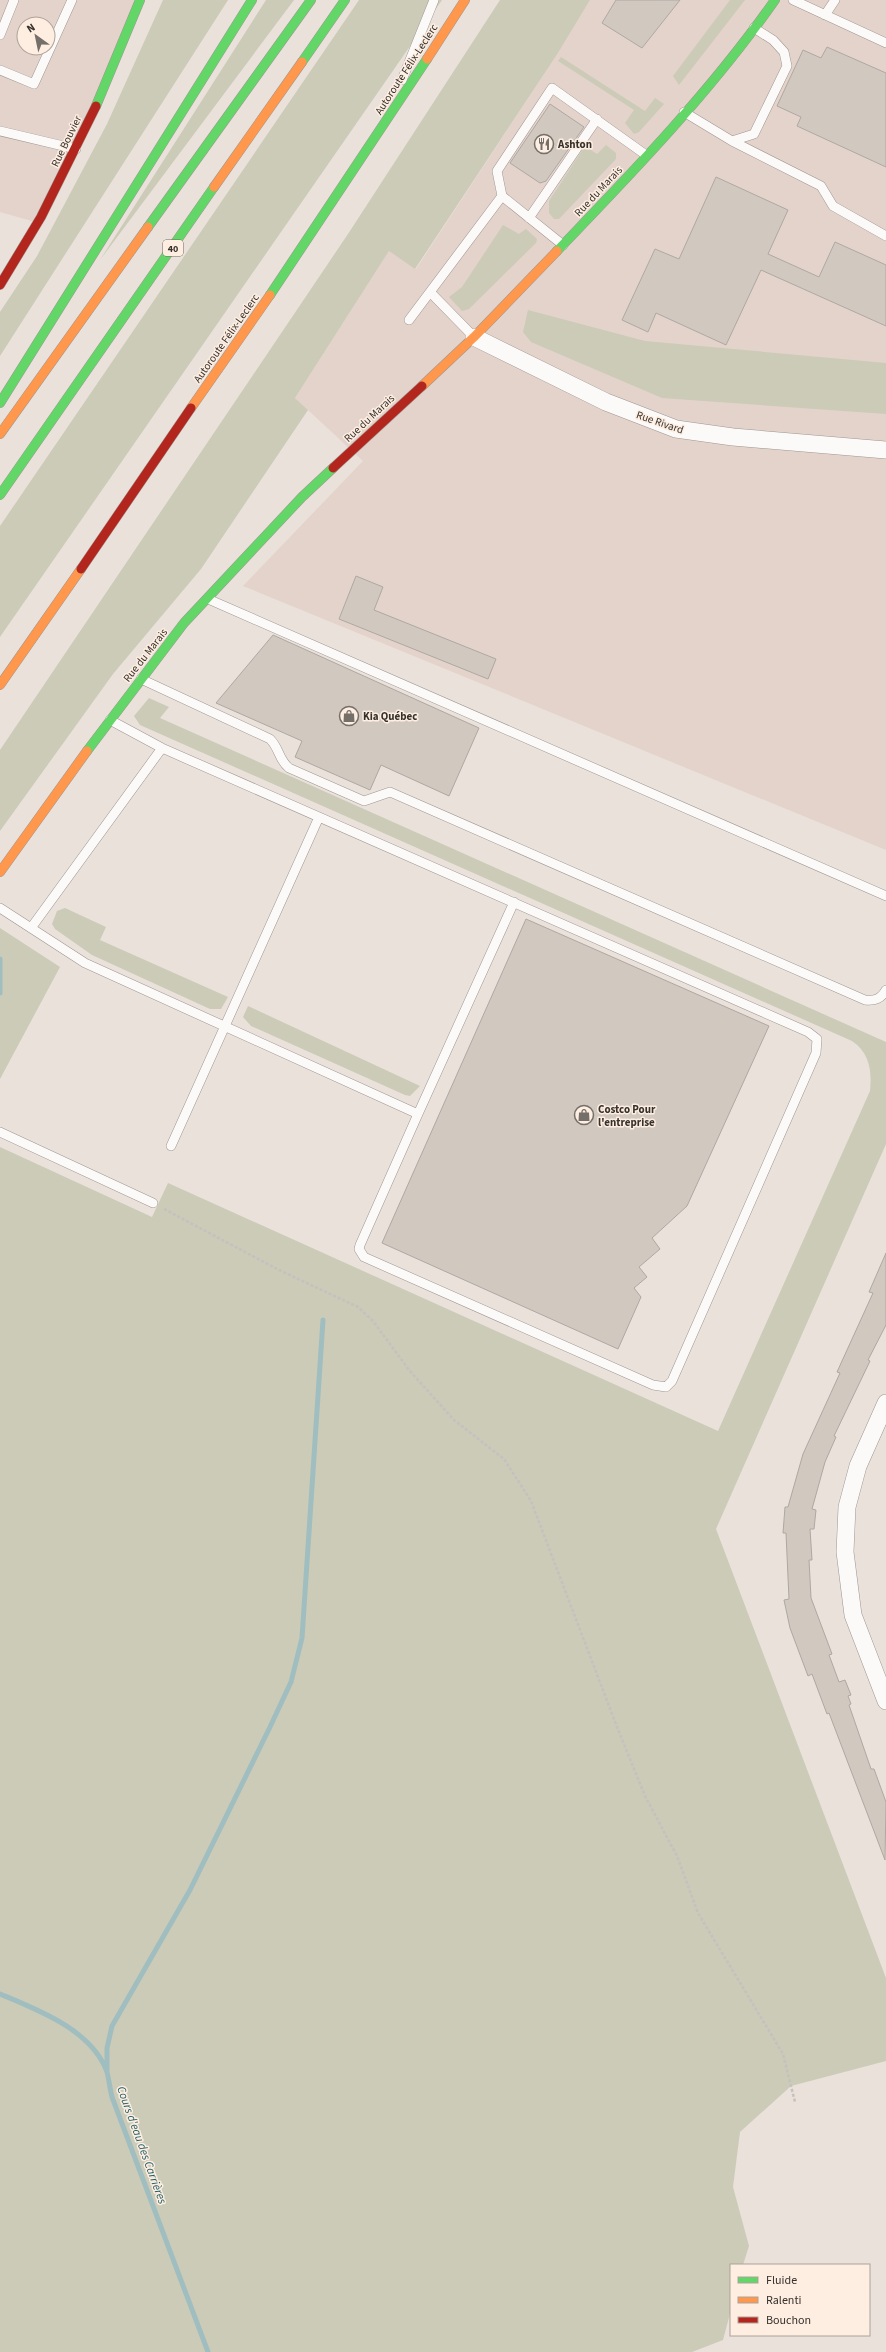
<svg xmlns="http://www.w3.org/2000/svg" width="886" height="2352" font-family="'Source Sans 3',sans-serif">
<style>
.industrial{fill:#e4d3cb;fill-rule:evenodd}
.green{fill:#cbcbb8}
.lines{fill:none;stroke-linecap:round;stroke-linejoin:round}
.stream{stroke:#a0bec0;stroke-width:5}
.building{fill:#d1c8c0;stroke:#aea8a3}
.lane-casing{stroke:#9e9792;stroke-width:10}
.street-casing{stroke:#9e9792;stroke-width:18}
.fast-casing{stroke:#9e9792;stroke-width:10}
.slow-casing{stroke:#9e9792;stroke-width:10}
.jam-casing{stroke:#9e9792;stroke-width:10}
.path{stroke:#c4c1be;stroke-width:2.5;stroke-dasharray:3 2;stroke-linecap:butt}
.lane{stroke:#fcfaf9;stroke-width:9}
.street{stroke:#fcfaf9;stroke-width:17}
.fast{stroke:#63d668;stroke-width:9}
.slow{stroke:#ff974d;stroke-width:9}
.jam{stroke:#b3261e;stroke-width:9}
.labels{text-anchor:middle;stroke-width:3;stroke-linejoin:round;paint-order:stroke}
.shield{fill:#fdeee1;stroke:#726a62;stroke-width:1}
.shield-label{font-size:10px;font-weight:bold;fill:#37312c}
.street-label{font-size:11px;fill:#37312c;stroke:#fdeee1}
.poi-label{font-size:11px;font-weight:bold;fill:#37312c;stroke:#fdeee1;text-anchor:start}
.water-label{font-size:12px;font-style:italic;fill:#1f5e66;stroke:#fdeee1}
</style>
<rect width="100%" height="100%" fill="#e9e1da"/>
<path class="industrial" d="M 0,0 L 141,0 L 39,223 L 0,212 ZM 24,24 L 48,24 L 48,48 L 24,48 Z
M 590,0 L 886,0 L 886,850 L 243,586 L 363,461 L 295,398 L 389,251 L 416,269 L 558,53 Z"/>
<path class="green" d="M 163,0 L 228,0 L 0,356 L 0,312 L 37,256 L 107,124 Z
M 266,0 L 294,0 L 100,260 Z
M 359,0 L 442,0 L 0,637 L 0,526 Z
M 500,0 L 590,0 L 558,53 L 415,269 L 389,251 L 295,398 L 308,410 L 201,569 L 113,674 L 0,831 L 0,750 L 348,234 Z
M 730,0 L 745,0 L 679,85 L 673,76 Z
M 561,57 L 645,111 L 655,98 L 664,104 L 639,132 L 634,134 L 625,123 L 634,110 L 558,61 Z
M 606,145 L 616,153 L 616,159 L 559,219 L 554,219 L 549,213 L 549,201 L 585,146 L 597,154 Z
M 503,225 L 519,234 L 526,229 L 537,239 L 536,243 L 469,309 L 462,311 L 449,297 L 462,287 Z
M 528,310 L 645,341 L 886,363 L 886,414 L 662,398 L 531,342 L 523,332 Z
M 149,698 L 169,707 L 160,718 L 886,1042 L 886,1144 L 716,1529 L 886,1978 L 886,2061 L 791,2086 L 740,2132 L 733,2187 L 749,2246 L 743,2265 L 731,2265 L 731,2310 L 723,2340 L 692,2352 L 0,2352 L 0,1147 L 152,1217 L 168,1183 L 718,1431 L 870,1091 C 872,1072 870,1053 852,1041 L 140,725 L 134,716 Z
M 65,908 L 106,927 L 100,940 L 228,997 L 221,1009 L 210,1009 L 92,955 L 55,929 L 52,924 L 57,911 Z
M 0,928 L 60,967 L 0,1079 Z
M 248,1006 L 420,1086 L 410,1096 L 405,1095 L 251,1026 L 243,1017 Z"/>
<g class="lines">
<path class="stream" d="M 0,959 L 0,993
M 0,1994 C 38,2010 92,2030 107,2072 C 109,2080 110,2089 112,2097 L 208,2352
M 107,2072 L 107,2048 L 112,2026 L 190,1890 L 270,1727 L 291,1682 L 302,1638 L 323,1320"/>
</g>
<path class="building" d="M 616,0 L 680,0 L 642,48 L 602,23 Z
M 827,47 L 886,73 L 886,167 L 797,126 L 801,117 L 777,106 L 803,50 L 821,58 Z
M 550,104 L 584,127 L 546,181 L 540,183 L 510,163 Z
M 716,177 L 788,210 L 768,254 L 819,277 L 835,242 L 886,265 L 886,326 L 761,270 L 726,345 L 656,313 L 648,332 L 622,320 L 655,249 L 679,259 Z
M 356,576 L 383,587 L 374,610 L 496,659 L 488,679 L 339,619 Z
M 273,635 L 479,728 L 449,796 L 381,765 L 370,790 L 295,757 L 302,741 L 216,703 Z
M 526,919 L 769,1026 L 687,1206 L 652,1238 L 660,1249 L 639,1267 L 647,1277 L 634,1288 L 641,1297 L 618,1349 L 382,1243 Z
M 886,1253 L 886,1325 L 868,1360 L 870,1361 L 834,1436 L 836,1437 L 825,1462 L 812,1509 L 816,1510 L 814,1529 L 810,1529 L 812,1560 L 809,1560 L 811,1598 L 832,1654 L 829,1655 L 839,1682 L 845,1680 L 851,1695 L 848,1696 L 851,1704 L 849,1705 L 871,1769 L 874,1769 L 886,1802 L 885,1860 L 829,1713 L 827,1714 L 812,1674 L 808,1676 L 790,1628 L 784,1600 L 789,1599 L 786,1533 L 783,1533 L 785,1507 L 788,1507 L 803,1454 L 840,1373 L 837,1372 L 873,1293 L 869,1292 Z"/>
<g class="lines">
<defs>
<path id="lane" d="M 793,0 L 886,43
M 825,15 L 835,0
M 0,35 L 14,0
M 0,70 L 34,84 L 72,0
M 402,80 L 434,0
M 684,112 L 732,141 L 754,134 L 787,66 L 784,52 L 773,40 L 754,28
M 0,131 L 76,149
M 732,141 L 821,186 L 833,206 L 886,236
M 529,218 L 597,119
M 563,245 L 502,196 L 497,171 L 552,88 L 646,155
M 430,292 L 474,337
M 409,320 L 502,196
M 208,599 L 886,896
M 141,679 L 270,739 C 280,749 278,759 289,768 L 364,801 L 390,792 L 865,1000 C 875,1001 881,999 886,990
M 110,720 L 162,748 L 808,1032 L 817,1039 L 816,1053 L 672,1381 L 666,1387 L 653,1385 L 364,1257 L 359,1249 L 360,1245 L 418,1114
M 0,908 L 85,963 L 418,1114 L 514,902
M 31,928 L 162,748
M 0,1132 L 153,1203
M 171,1146 L 319,817"/>
<path id="street" d="M 474,337 L 606,402 L 676,429 L 733,437 L 886,450
M 886,1403 L 858,1466 L 847,1507 L 845,1552 L 853,1615 L 886,1701"/>
<path id="fast" d="M 302,62 L 345,0
M 96,106 L 140,0
M 148,227 L 311,0
M 557,251 C 633,172 712,90 775,0
M 270,295 L 427,59
M 0,403 L 252,0
M 0,495 L 214,187
M 87,751 L 184,623 L 302,497 L 333,468"/>
<path id="slow" d="M 427,59 L 465,0
M 214,187 L 302,62
M 422,386 L 474,337 L 557,251
M 191,408 L 270,295
M 0,434 L 148,227
M 0,685 L 81,569
M 0,872 L 87,751"/>
<path id="jam" d="M 0,285 L 41,217 L 96,106
M 333,468 L 422,386
M 81,569 L 191,408"/>
</defs>
<use href="#lane" class="lane-casing"/>
<use href="#street" class="street-casing"/>
<use href="#fast" class="fast-casing"/>
<use href="#slow" class="slow-casing"/>
<use href="#jam" class="jam-casing"/>
<path class="path" d="M 164,1209 L 279,1270 L 358,1307 L 373,1321 L 409,1370 L 454,1420 L 504,1459 L 531,1501 L 617,1727 L 645,1796 L 677,1856 L 698,1913 L 783,2054 L 795,2102"/>
<use href="#lane" class="lane"/>
<use href="#street" class="street"/>
<use href="#fast" class="fast"/>
<use href="#slow" class="slow"/>
<use href="#jam" class="jam"/>
</g>
<defs>
<symbol id="restaurant-ring" viewBox="-11 -11 22 22"><circle r="9.5" fill="#fdeee1" stroke="#756f69" stroke-width="1.5"/><path d="M-5-6h1v4h1v-4h1v4h1v-4h1v5L-1.5 .5V6h-2V.5L-5-1ZM5-6V6H3V1.5H1.5Q1.5-4 5-6Z" fill="#756f69"/></symbol>
<symbol id="shop-ring" viewBox="-11 -11 22 22"><circle r="9.5" fill="#fdeee1" stroke="#756f69" stroke-width="1.5"/><path d="M-5-2.5h2.3a2.7 3.5 0 0 1 5.4 0H5L5.5 6h-11ZM-1.5-2.5h3a1.5 2.3 0 0 0-3 0Z" fill="#756f69"/></symbol>
</defs>
<g fill-rule="evenodd">
<use href="#restaurant-ring" x="533" y="133" width="22" height="22"/>
<use href="#shop-ring" x="338" y="705" width="22" height="22"/>
<use href="#shop-ring" x="573" y="1104" width="22" height="22"/>
</g>
<g class="labels">
<rect class="shield" x="163" y="240" width="20" height="16" rx="3"/>
<g class="shield-label">
<text x="173" y="252">40</text>
</g>
<g class="street-label">
<text transform="translate(406 69) rotate(-57)" y="4">Autoroute Félix-Leclerc</text>
<text transform="translate(66 141) rotate(-64)" y="4">Rue Bouvier</text>
<text transform="translate(598 191) rotate(-47)" y="4">Rue du Marais</text>
<text transform="translate(226 338) rotate(-55)" y="4">Autoroute Félix-Leclerc</text>
<text transform="translate(369 418) rotate(-43)" y="4">Rue du Marais</text>
<text transform="translate(660 422) rotate(19)" y="4">Rue Rivard</text>
<text transform="translate(145 655) rotate(-52)" y="4">Rue du Marais</text>
</g>
<g class="poi-label">
<text x="558" y="148">Ashton</text>
<text x="363" y="720">Kia Québec</text>
<text x="598" y="1113">Costco Pour<tspan x="598" dy="13">l'entreprise</tspan></text>
</g>
<g class="water-label">
<text transform="translate(142 2145) rotate(70)" y="4">Cours d'eau des Carrières</text>
</g>
</g>
<rect x="730" y="2264" width="140" height="72" fill="#fdeee1" stroke="#aea299"/>
<rect x="738" y="2277" width="20" height="6" fill="#63d668" stroke="#aea299"/>
<text x="766" y="2284" font-size="12" fill="#37312c">Fluide</text>
<rect x="738" y="2297" width="20" height="6" fill="#ff974d" stroke="#aea299"/>
<text x="766" y="2304" font-size="12" fill="#37312c">Ralenti</text>
<rect x="738" y="2317" width="20" height="6" fill="#b3261e" stroke="#aea299"/>
<text x="766" y="2324" font-size="12" fill="#37312c">Bouchon</text>
<g transform="translate(36 36) rotate(327)"><circle r="19" fill="#fdeee1" stroke="#aea299"/>
<path d="M0-3L7 15L0 10L-7 15Z" fill="#756f69"/>
<text y="-6" font-size="11" font-weight="bold" text-anchor="middle" fill="#37312c">N</text>
</g>
</svg>
